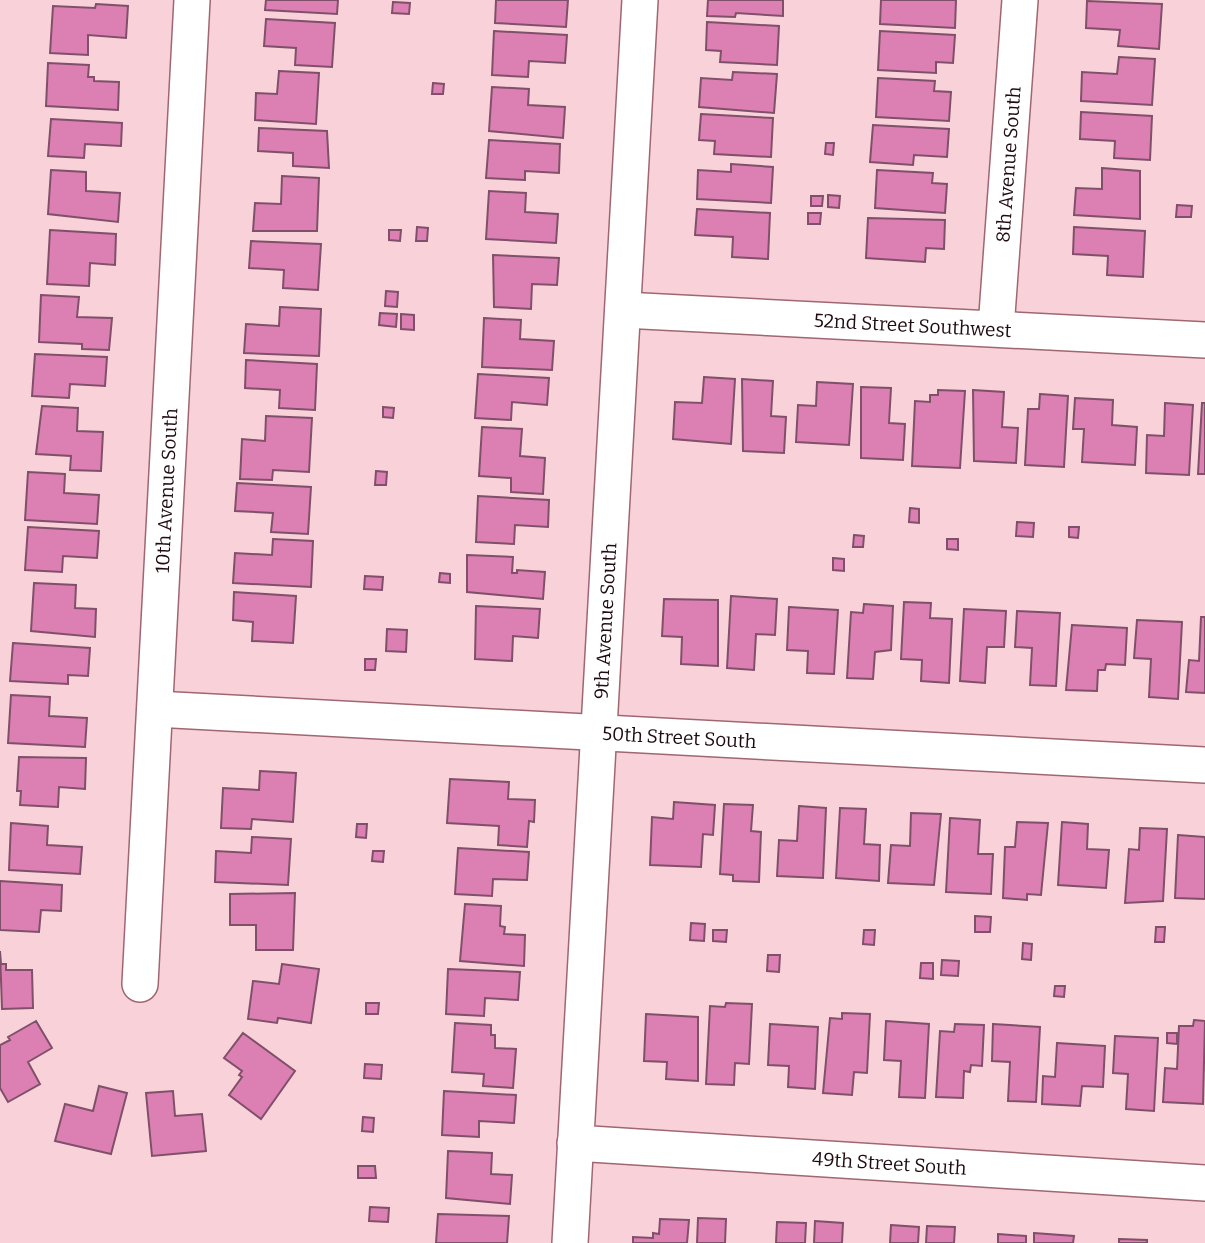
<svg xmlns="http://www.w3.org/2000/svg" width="1205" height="1243" font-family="Bitter,serif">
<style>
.building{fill:#dc7fb3;stroke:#80506a;stroke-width:2}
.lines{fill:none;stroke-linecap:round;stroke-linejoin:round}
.minor-casing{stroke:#9f6772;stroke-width:38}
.minor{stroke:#fff;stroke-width:35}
.labels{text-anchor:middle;stroke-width:5;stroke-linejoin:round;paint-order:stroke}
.street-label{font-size:19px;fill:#1f0a0f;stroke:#fee3e8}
</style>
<rect width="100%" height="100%" fill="#f9d2d9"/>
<path class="building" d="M 266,0 L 338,0 L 337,14 L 265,10 Z
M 496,0 L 568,0 L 566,27 L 495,23 Z
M 708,0 L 783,0 L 783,16 L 736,13 L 735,17 L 707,16 Z
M 881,0 L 956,0 L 955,28 L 880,24 Z
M 1087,1 L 1162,4 L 1159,49 L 1118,46 L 1120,30 L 1086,28 Z
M 393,2 L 410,3 L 409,14 L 392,13 Z
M 96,4 L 128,6 L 126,38 L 88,35 L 88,55 L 50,53 L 53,6 L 95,8 Z
M 266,19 L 335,23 L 332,67 L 295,65 L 296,48 L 264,46 Z
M 707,22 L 779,26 L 777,65 L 720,62 L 721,51 L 706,50 Z
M 494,31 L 567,35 L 565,63 L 529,61 L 528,77 L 492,75 Z
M 880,31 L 955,35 L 953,63 L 936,62 L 936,73 L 878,70 Z
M 1119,57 L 1155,59 L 1152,105 L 1081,101 L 1082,72 L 1117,74 Z
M 48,63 L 89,65 L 88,77 L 94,77 L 94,81 L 119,82 L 118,110 L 46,106 Z
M 279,71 L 319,73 L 316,124 L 255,120 L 256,93 L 277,94 Z
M 733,72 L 777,74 L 774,113 L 699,107 L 701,78 L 732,80 Z
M 878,78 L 935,81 L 934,91 L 951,92 L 949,121 L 876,117 Z
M 433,83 L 444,84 L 443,94 L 432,94 Z
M 492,87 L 529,89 L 528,105 L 565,107 L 563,138 L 489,131 Z
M 1081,112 L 1152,116 L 1150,160 L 1114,158 L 1115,141 L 1080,139 Z
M 701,114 L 773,118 L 771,157 L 714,154 L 715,141 L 699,140 Z
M 51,119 L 122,123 L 121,146 L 85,144 L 84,158 L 48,156 Z
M 873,125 L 949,129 L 947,157 L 914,155 L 913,165 L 870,162 Z
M 259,128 L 327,131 L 329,168 L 293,166 L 293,153 L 258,151 Z
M 489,140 L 560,144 L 559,173 L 525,171 L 525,180 L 486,178 Z
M 826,143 L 834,143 L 833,155 L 825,154 Z
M 731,164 L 773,167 L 771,203 L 697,199 L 698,170 L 731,172 Z
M 1102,168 L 1140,171 L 1140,219 L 1074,215 L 1076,188 L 1102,189 Z
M 51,170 L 86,172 L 86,191 L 120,193 L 118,222 L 48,214 Z
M 877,170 L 933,173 L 932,183 L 947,184 L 945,213 L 875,208 Z
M 282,176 L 319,178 L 317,231 L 253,231 L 255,203 L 281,204 Z
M 489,191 L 526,193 L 525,212 L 558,214 L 556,243 L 486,239 Z
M 828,195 L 840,196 L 839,208 L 828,207 Z
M 811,196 L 823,196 L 822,206 L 811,206 Z
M 1177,205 L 1192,206 L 1191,217 L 1176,217 Z
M 697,209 L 770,213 L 768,259 L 732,257 L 733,237 L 695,235 Z
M 808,213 L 821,213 L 820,224 L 808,224 Z
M 868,218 L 945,220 L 944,249 L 926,248 L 925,262 L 866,258 Z
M 417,227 L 428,228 L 427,241 L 416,241 Z
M 1074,227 L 1145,231 L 1143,277 L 1107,275 L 1108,256 L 1073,254 Z
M 50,230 L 116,234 L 115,265 L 90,263 L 89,286 L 47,284 Z
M 389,230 L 401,230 L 400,241 L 389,240 Z
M 251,241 L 321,244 L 318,290 L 283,288 L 284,270 L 249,268 Z
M 493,255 L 559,258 L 557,285 L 532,284 L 531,309 L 494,307 Z
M 386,291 L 398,292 L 397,307 L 385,306 Z
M 41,295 L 79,297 L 77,317 L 112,318 L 109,350 L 82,349 L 82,344 L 39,342 Z
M 280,307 L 321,309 L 319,356 L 244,353 L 246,324 L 279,326 Z
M 380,313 L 397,314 L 396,327 L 379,325 Z
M 401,314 L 414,315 L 414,330 L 401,329 Z
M 484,318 L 521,320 L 520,339 L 554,341 L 552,370 L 482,367 Z
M 35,354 L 107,357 L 105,386 L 70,384 L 69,398 L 32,396 Z
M 246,360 L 317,364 L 315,410 L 279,408 L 280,390 L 245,388 Z
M 478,374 L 549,378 L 547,405 L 512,402 L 511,420 L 475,418 Z
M 704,377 L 735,379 L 731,444 L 673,439 L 675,402 L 702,403 Z
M 742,379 L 773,381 L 771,416 L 786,417 L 784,453 L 743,451 Z
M 817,382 L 853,384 L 849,445 L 796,442 L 798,405 L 816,406 Z
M 861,387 L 891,388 L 889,423 L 905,424 L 903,460 L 861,458 Z
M 938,390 L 965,391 L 960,468 L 912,466 L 915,401 L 930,402 L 930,395 L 938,395 Z
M 973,390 L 1004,392 L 1002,427 L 1018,428 L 1016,463 L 974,461 Z
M 1040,394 L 1068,396 L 1064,467 L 1025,465 L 1028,409 L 1039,409 Z
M 1075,398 L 1113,400 L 1112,425 L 1137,427 L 1135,465 L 1082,462 L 1084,429 L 1073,429 Z
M 1165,403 L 1193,405 L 1189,475 L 1146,473 L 1147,435 L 1164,436 Z
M 1202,403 L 1205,403 L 1205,474 L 1198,474 Z
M 42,406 L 78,408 L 77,431 L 103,432 L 101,471 L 70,470 L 71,456 L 36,454 Z
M 383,407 L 394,408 L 393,418 L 383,417 Z
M 266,416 L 312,418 L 309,472 L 273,470 L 272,480 L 240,479 L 242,439 L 265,441 Z
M 482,427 L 522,429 L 520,456 L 545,458 L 543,494 L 511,492 L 511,478 L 479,476 Z
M 376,471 L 387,472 L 386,485 L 375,485 Z
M 28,472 L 65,474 L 64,493 L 99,495 L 97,524 L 25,520 Z
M 237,483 L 311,487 L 308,534 L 271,532 L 273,513 L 235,511 Z
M 478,496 L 549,500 L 548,527 L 515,525 L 514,544 L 476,542 Z
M 910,508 L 919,509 L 919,523 L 909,522 Z
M 1017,522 L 1034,523 L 1033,537 L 1016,536 Z
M 28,527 L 99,531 L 97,558 L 63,556 L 62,572 L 25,570 Z
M 1069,527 L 1079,527 L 1078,538 L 1069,537 Z
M 854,535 L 864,536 L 863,547 L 853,547 Z
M 273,539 L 313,541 L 311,587 L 233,583 L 235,553 L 272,555 Z
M 947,539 L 958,539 L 958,550 L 947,549 Z
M 467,555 L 513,557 L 512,573 L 517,573 L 517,570 L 545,572 L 543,599 L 467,592 Z
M 833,558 L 844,559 L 844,571 L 833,570 Z
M 440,573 L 450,574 L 450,583 L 439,582 Z
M 365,576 L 383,577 L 382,590 L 364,589 Z
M 34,583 L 76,585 L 75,608 L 96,609 L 95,637 L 31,631 Z
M 234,592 L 296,596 L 293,643 L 252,641 L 253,622 L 233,620 Z
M 731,596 L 777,599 L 775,635 L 756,634 L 754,670 L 727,668 Z
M 664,599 L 718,600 L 718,666 L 681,664 L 682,637 L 662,636 Z
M 904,602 L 931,603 L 930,618 L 952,619 L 949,683 L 921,681 L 922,660 L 901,659 Z
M 864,604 L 893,606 L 891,650 L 875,652 L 873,679 L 847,678 L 851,612 L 863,613 Z
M 476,606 L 540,609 L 538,638 L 513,636 L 512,661 L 475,659 Z
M 789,607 L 838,610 L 834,674 L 807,673 L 808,651 L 787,650 Z
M 964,609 L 1006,611 L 1004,647 L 987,647 L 985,683 L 960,681 Z
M 1017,611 L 1060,613 L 1056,686 L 1030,685 L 1032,648 L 1015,647 Z
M 1201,617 L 1205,617 L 1205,693 L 1186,692 L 1189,660 L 1199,661 Z
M 1137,620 L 1182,622 L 1178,699 L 1149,697 L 1151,659 L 1134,658 Z
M 1072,625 L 1127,628 L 1125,665 L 1106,664 L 1105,670 L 1098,670 L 1097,691 L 1066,690 Z
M 387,629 L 407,630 L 406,652 L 386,651 Z
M 13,643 L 90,648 L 88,676 L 68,675 L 68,684 L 10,681 Z
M 365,659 L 376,659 L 375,670 L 365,670 Z
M 11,695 L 50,697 L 49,716 L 87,718 L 85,747 L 8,743 Z
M 19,757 L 86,758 L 85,789 L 59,787 L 58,807 L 20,805 L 21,791 L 17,791 Z
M 260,771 L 296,773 L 293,822 L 252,819 L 251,829 L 221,828 L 223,788 L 259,790 Z
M 450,779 L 509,782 L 508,799 L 535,800 L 534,822 L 529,821 L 527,847 L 498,845 L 499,826 L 447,823 Z
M 674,802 L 715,805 L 713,835 L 703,834 L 701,867 L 650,865 L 652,817 L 673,819 Z
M 724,804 L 753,805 L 751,831 L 761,832 L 759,882 L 733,881 L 733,875 L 720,874 Z
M 799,806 L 826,808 L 823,878 L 777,876 L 779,840 L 797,841 Z
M 840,808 L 866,809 L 864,844 L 880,845 L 879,881 L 836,878 Z
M 911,813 L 941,814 L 934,885 L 888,883 L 891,845 L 910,846 Z
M 950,818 L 980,820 L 978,854 L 993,854 L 991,894 L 946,892 Z
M 1017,822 L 1048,823 L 1041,895 L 1027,894 L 1027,900 L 1003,898 L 1005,847 L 1015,847 Z
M 1062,822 L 1088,824 L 1087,849 L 1109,850 L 1106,888 L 1058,885 Z
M 11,823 L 48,826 L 47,845 L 82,847 L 80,874 L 9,870 Z
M 357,824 L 367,824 L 366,838 L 356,837 Z
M 1140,828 L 1167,829 L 1163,901 L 1125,903 L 1129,849 L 1139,850 Z
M 1178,835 L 1205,837 L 1205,899 L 1175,898 Z
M 252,837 L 291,839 L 288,885 L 215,882 L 216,851 L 251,853 Z
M 458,848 L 529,852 L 527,880 L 493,879 L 492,896 L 455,894 Z
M 373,851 L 384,851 L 383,862 L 372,861 Z
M 0,881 L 62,885 L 61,911 L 41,910 L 39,932 L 0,930 Z
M 295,893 L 293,950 L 256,950 L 256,925 L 230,925 L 230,894 Z
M 465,904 L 501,906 L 500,926 L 505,927 L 504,934 L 525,935 L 524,966 L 460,961 Z
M 975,916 L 991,917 L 990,932 L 975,932 Z
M 691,923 L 705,924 L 704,941 L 690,940 Z
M 1156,927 L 1165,927 L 1164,942 L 1155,942 Z
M 713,930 L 727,930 L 726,942 L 713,941 Z
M 864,930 L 875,930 L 874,945 L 863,944 Z
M 1023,943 L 1032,944 L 1031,960 L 1022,959 Z
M 0,951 L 1,964 L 6,964 L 6,970 L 32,970 L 33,1008 L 2,1009 Z
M 768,955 L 780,955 L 779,972 L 767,971 Z
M 942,960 L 959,961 L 958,976 L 941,975 Z
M 921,963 L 933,963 L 933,979 L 920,978 Z
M 282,964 L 319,969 L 311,1023 L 278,1018 L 277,1023 L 248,1019 L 253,981 L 279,984 Z
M 448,969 L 520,972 L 518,1000 L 485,998 L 484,1016 L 446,1014 Z
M 1055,986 L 1065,986 L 1064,997 L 1054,996 Z
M 366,1003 L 379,1003 L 378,1014 L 366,1014 Z
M 726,1003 L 752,1004 L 749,1064 L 735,1063 L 734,1085 L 706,1084 L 710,1006 L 725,1007 Z
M 842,1013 L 870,1014 L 867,1073 L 854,1072 L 852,1095 L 823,1093 L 830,1018 L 842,1019 Z
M 646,1014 L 698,1017 L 698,1081 L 666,1079 L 667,1062 L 644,1061 Z
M 1194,1020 L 1205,1021 L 1203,1104 L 1163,1102 L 1165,1068 L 1177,1069 L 1179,1026 L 1193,1026 Z
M 36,1021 L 52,1048 L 28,1062 L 40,1084 L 8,1102 L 0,1088 L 0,1045 L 10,1040 L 8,1037 Z
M 886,1021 L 929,1024 L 925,1098 L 899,1097 L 901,1061 L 884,1060 Z
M 455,1023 L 491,1025 L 491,1035 L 495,1035 L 495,1048 L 516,1049 L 513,1088 L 483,1086 L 484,1074 L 452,1072 Z
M 770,1024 L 818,1027 L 815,1089 L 788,1087 L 789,1066 L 768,1065 Z
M 955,1024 L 984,1025 L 982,1066 L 971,1065 L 970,1072 L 964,1071 L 963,1098 L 936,1097 L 940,1031 L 954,1032 Z
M 993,1024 L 1040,1027 L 1036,1102 L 1008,1101 L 1010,1062 L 992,1061 Z
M 243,1033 L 295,1071 L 261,1119 L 229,1095 L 242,1077 L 239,1075 L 242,1071 L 224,1058 Z
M 1167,1033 L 1177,1033 L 1177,1044 L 1167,1043 Z
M 1115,1036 L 1158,1038 L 1154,1111 L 1126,1109 L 1128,1074 L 1113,1073 Z
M 1057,1043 L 1105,1046 L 1103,1087 L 1082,1086 L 1080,1106 L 1042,1104 L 1043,1076 L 1055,1077 Z
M 365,1064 L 382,1065 L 381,1079 L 364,1078 Z
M 99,1086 L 127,1093 L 111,1154 L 55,1141 L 65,1104 L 93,1111 Z
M 173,1091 L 175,1116 L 202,1114 L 206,1151 L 152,1156 L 146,1093 Z
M 444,1091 L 516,1095 L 514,1123 L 479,1121 L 479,1137 L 442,1135 Z
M 363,1117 L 374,1118 L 373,1132 L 362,1131 Z
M 448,1151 L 492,1153 L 491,1174 L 512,1175 L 510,1204 L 446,1198 Z
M 358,1166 L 375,1166 L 376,1178 L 358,1178 Z
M 370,1207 L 389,1208 L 388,1222 L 369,1221 Z
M 438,1214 L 509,1216 L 507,1243 L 436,1243 Z
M 698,1218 L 726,1219 L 725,1243 L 697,1243 Z
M 660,1219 L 689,1220 L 687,1243 L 633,1243 L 633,1237 L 653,1238 L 653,1233 L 659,1234 Z
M 815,1221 L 843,1223 L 842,1243 L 814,1243 Z
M 777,1222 L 806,1223 L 805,1243 L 776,1243 Z
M 891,1225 L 919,1227 L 918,1243 L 890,1243 Z
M 927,1226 L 955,1227 L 954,1243 L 926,1243 Z
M 1034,1233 L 1074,1236 L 1073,1243 L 1034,1243 Z
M 998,1234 L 1026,1236 L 1026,1243 L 998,1243 Z
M 1119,1239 L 1147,1240 L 1147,1243 L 1119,1243 Z"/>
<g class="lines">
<defs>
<g id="minor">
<path id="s1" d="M 623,310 L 1205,340"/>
<path id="s2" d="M 996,328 L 1020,0"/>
<path id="s3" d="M 155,709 L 1205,765"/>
<path id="s4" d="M 140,984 L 192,0"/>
<path id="s5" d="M 575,1143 L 1205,1183"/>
<path id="s6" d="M 570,1243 L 640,0"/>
</g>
</defs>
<use href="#minor" class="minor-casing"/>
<use href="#minor" class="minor"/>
</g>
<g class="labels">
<g class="street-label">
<text dy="7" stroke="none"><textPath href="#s2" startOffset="164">8th Avenue South</textPath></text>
<text dy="7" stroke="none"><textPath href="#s1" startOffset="290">52nd Street Southwest</textPath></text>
<text dy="7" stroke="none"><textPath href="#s4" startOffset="494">10th Avenue South</textPath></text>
<text dy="7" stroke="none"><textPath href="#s6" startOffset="623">9th Avenue South</textPath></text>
<text dy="7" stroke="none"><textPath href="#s3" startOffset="525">50th Street South</textPath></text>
<text dy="7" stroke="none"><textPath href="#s5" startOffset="315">49th Street South</textPath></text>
</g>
</g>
</svg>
